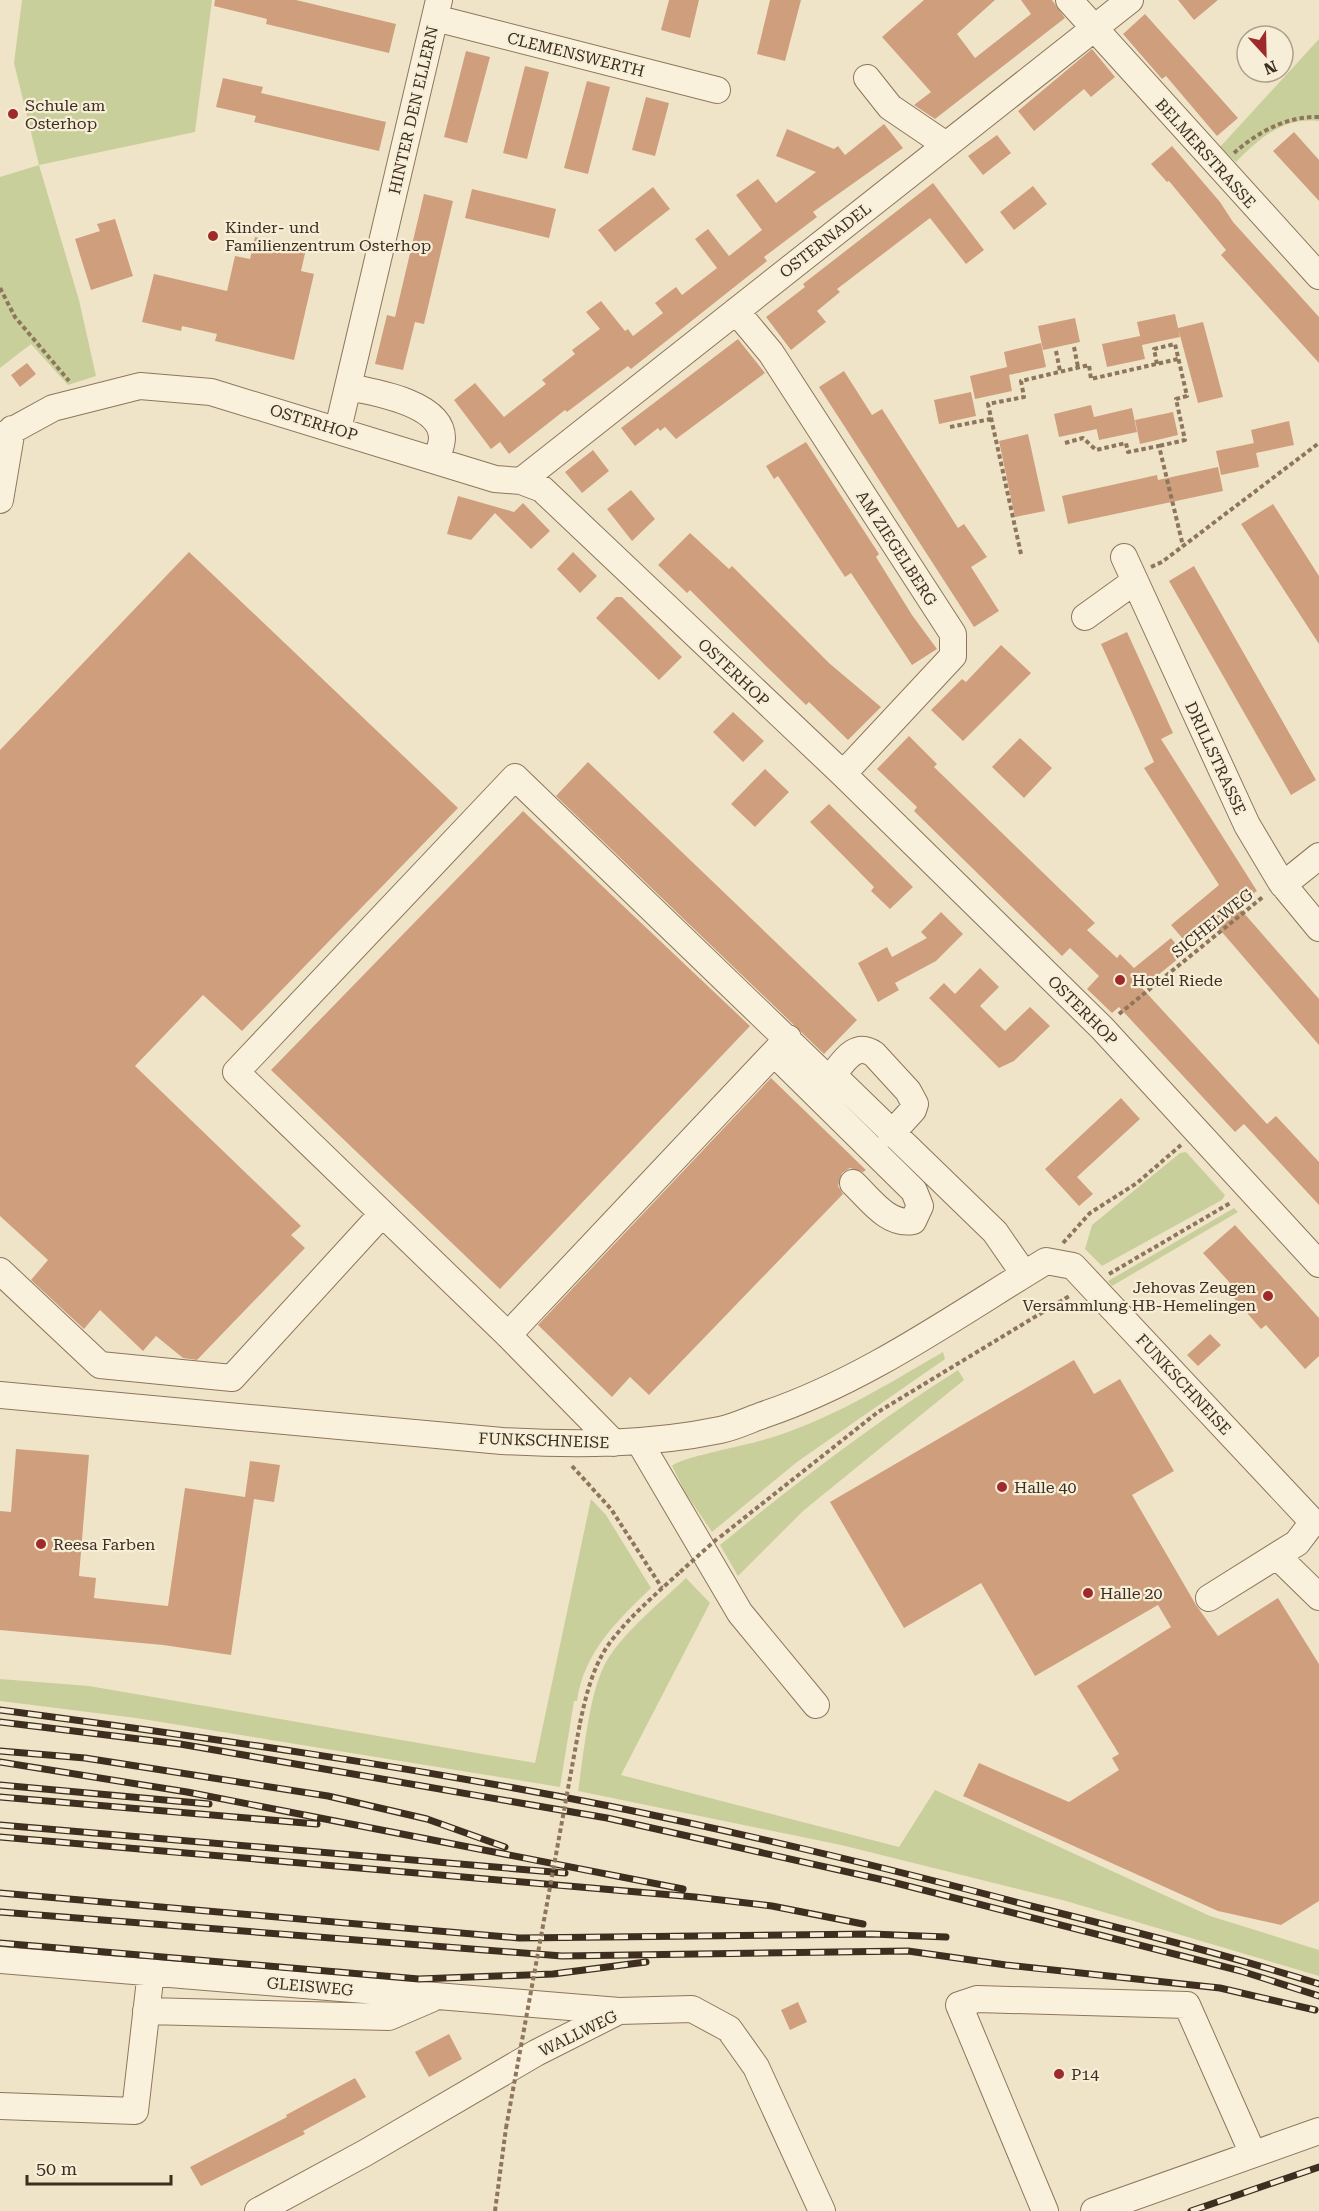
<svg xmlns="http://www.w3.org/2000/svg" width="1319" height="2211" font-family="'Roboto Serif',serif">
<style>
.green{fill:#c9cf9b}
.building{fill:#cf9f7d}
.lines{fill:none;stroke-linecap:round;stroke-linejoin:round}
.minor-casing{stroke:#8d765c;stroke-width:28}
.path{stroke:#8d765c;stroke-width:4;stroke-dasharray:4.5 3;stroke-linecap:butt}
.minor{stroke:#faf1dc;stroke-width:26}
.rail-casing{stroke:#3d2e20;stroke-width:7}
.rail{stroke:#f7eed8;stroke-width:4.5;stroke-dasharray:14;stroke-linecap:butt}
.path-bridge{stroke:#8d765c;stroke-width:4;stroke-dasharray:4.5 3;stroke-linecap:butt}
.poi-dot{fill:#9e2a2b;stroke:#f7eed8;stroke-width:2}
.labels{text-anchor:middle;stroke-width:4.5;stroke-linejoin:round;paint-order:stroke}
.street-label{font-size:16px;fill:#3d2e20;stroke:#f7eed8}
.poi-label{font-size:16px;fill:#3d2e20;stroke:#f7eed8;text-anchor:start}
</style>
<rect width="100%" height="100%" fill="#f0e4c8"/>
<path class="green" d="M 22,0 L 212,0 L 195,132 L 39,165 L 79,300 L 96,376 L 68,385 L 31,344 L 0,368 L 0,177 L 39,165 L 14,63 Z
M 1319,39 L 1319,121 C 1283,117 1260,138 1236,162 L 1220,147 Z
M 1186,1152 L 1225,1195 L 1222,1200 L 1102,1266 L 1085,1249 L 1092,1225 L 1180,1153 Z
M 1234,1208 L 1238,1212 L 1112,1286 L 1108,1281 Z
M 943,1352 L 945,1359 L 797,1462 L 712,1532 L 686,1494 L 672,1466 C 679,1458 747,1445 763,1440 C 827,1422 886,1385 943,1352 Z
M 958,1370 L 964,1380 L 803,1511 L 738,1576 L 720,1545 C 797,1482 874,1423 958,1370 Z
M 591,1499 L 606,1515 L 651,1588 C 617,1621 584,1652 577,1701 L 574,1701 L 560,1787 L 136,1718 L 0,1701 L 0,1679 L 89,1686 L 535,1763 Z
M 686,1578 L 710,1603 L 621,1775 L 899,1847 L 935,1790 L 1210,1916 L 1319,1950 L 1319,1976 L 1066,1901 L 841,1845 L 578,1791 C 584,1754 589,1687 609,1657 C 629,1627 660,1603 686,1578 Z"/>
<path class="building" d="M 215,0 L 296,0 L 396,24 L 389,53 L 266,24 L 267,19 L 214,6 Z
M 669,0 L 699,0 L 690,38 L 661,30 Z
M 770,0 L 801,0 L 785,61 L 757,54 Z
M 924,0 L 995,0 L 957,34 L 975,58 L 1031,14 L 1021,0 L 1052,0 L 1065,18 L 935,119 L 914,105 L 931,92 L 882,37 Z
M 1178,0 L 1218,0 L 1194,20 Z
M 1145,14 L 1238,118 L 1217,136 L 1166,76 L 1162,79 L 1123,34 Z
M 1092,49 L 1115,77 L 1091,97 L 1084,89 L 1034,131 L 1018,111 Z
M 466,51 L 490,57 L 467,143 L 444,137 Z
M 525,66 L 549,72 L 527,159 L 503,153 Z
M 223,78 L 263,87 L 261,93 L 386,122 L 379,151 L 254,122 L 256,116 L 216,107 Z
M 587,81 L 610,87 L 588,174 L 564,168 Z
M 646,97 L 669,103 L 655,156 L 632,150 Z
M 884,124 L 903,148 L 813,212 L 817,217 L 764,257 L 767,261 L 631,369 L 628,366 L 567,412 L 565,410 L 509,454 L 500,442 L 491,449 L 454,400 L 475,383 L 504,417 L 546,384 L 542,380 L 575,354 L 572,350 L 600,329 L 586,312 L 601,301 L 625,331 L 628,329 L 633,336 L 663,313 L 655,303 L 676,287 L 682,295 L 717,268 L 695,239 L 708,229 L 729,256 L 762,230 L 736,195 L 758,179 L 776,203 L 816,172 L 776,156 L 787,129 L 834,149 L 838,146 L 845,155 Z
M 1294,132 L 1319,160 L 1319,201 L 1273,151 Z
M 997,135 L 1011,153 L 983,175 L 968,156 Z
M 1172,146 L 1220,202 L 1233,222 L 1319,317 L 1319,363 L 1221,255 L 1226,250 L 1169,181 L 1167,182 L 1151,164 Z
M 933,183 L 984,250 L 966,264 L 930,218 L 837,289 L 840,292 L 817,311 L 826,322 L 791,350 L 766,317 L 805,287 L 803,284 Z
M 1033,186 L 1047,204 L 1014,230 L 1000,212 Z
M 653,187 L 670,209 L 615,252 L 598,230 Z
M 472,189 L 556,209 L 549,238 L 465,218 Z
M 424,194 L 453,201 L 424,324 L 415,322 L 403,370 L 375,364 L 387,315 L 395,317 Z
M 115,219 L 133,276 L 91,290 L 75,239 L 100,231 L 97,224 Z
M 255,237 L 306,249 L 301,271 L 314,274 L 294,360 L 215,341 L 217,334 L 182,326 L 181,331 L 142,322 L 154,274 L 227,291 L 235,256 L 250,259 Z
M 1175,314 L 1180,337 L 1142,345 L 1137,322 Z
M 1075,318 L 1080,342 L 1043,350 L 1038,326 Z
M 1203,322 L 1223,397 L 1198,403 L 1178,328 Z
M 1140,336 L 1145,359 L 1107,367 L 1102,344 Z
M 738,339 L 765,373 L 676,439 L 665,427 L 660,431 L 658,428 L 635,446 L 621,428 Z
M 1041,343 L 1046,367 L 1009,375 L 1012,391 L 975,399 L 970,376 L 1007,367 L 1004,352 Z
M 27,363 L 36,374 L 20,387 L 11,375 Z
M 844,371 L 872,415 L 882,409 L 958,528 L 964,524 L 987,557 L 971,567 L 999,611 L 974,627 L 819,387 Z
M 971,392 L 976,416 L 939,424 L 934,400 Z
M 1091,405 L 1097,429 L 1059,437 L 1054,414 Z
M 1132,408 L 1137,432 L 1099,440 L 1094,417 Z
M 1173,412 L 1178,435 L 1140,444 L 1135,420 Z
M 1289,421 L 1294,445 L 1256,453 L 1251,430 Z
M 1028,434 L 1045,511 L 1015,517 L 999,441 Z
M 806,442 L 879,554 L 876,557 L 912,615 L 937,649 L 912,665 L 851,573 L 845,577 L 778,476 L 774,479 L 766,466 Z
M 1254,443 L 1259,467 L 1221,475 L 1216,451 Z
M 593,450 L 609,471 L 582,493 L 565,472 Z
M 1218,467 L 1223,491 L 1068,524 L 1062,496 L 1157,475 L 1158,480 Z
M 631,490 L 655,519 L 632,541 L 607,509 Z
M 458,496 L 514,512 L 523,503 L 550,531 L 531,549 L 495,513 L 471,540 L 447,534 Z
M 1273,504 L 1319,576 L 1319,644 L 1241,524 Z
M 690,533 L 729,569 L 732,566 L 829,663 L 881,707 L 848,740 L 809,702 L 806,705 L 767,667 L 690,590 L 687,593 L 658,565 Z
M 189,552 L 458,808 L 242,1031 L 203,995 L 135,1066 L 301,1226 L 291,1235 L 305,1248 L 197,1360 L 183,1358 L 156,1336 L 143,1351 L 100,1310 L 84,1329 L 31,1280 L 48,1260 L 0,1216 L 0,750 Z
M 573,552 L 597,576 L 580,593 L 557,569 Z
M 1194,566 L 1316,780 L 1291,795 L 1169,581 Z
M 616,597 L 622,597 L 682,657 L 659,680 L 596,618 Z
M 1127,632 L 1173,733 L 1161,739 L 1257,891 L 1236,904 L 1319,999 L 1319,1045 L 1209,917 L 1183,939 L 1171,925 L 1219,885 L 1144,768 L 1154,762 L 1101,644 Z
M 1001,645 L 1031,673 L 963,741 L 931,710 L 962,679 L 966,682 Z
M 733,712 L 764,741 L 743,762 L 713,732 Z
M 909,736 L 937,764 L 934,767 L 1095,923 L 1087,930 L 1117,958 L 1120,954 L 1134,968 L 1171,938 L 1184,954 L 1142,988 L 1267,1124 L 1276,1116 L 1319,1162 L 1319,1205 L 1244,1124 L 1235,1132 L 1119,1007 L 1112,1013 L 1087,989 L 1099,976 L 1070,948 L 1062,956 L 914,811 L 917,807 L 877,769 Z
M 1020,738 L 1052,768 L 1024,798 L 992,767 Z
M 588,762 L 857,1020 L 824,1054 L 556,796 Z
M 765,769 L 789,792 L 755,827 L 731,804 Z
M 829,804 L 913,887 L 890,909 L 871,891 L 874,887 L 810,822 Z
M 523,811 L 750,1026 L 500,1289 L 271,1070 Z
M 941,912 L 963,934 L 936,961 L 895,983 L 899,990 L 878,1002 L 858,963 L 887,947 L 892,957 L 927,938 L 921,932 Z
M 980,968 L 999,987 L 980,1006 L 1005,1031 L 1030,1007 L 1050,1026 L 1014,1061 L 999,1068 L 929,998 L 944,983 L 955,994 Z
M 771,1078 L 866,1170 L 863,1172 L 850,1168 L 842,1173 L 838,1186 L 843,1194 L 649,1395 L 630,1377 L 612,1397 L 538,1325 Z
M 1121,1098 L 1140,1119 L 1077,1177 L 1093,1194 L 1079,1206 L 1045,1169 Z
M 1235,1225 L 1319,1318 L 1319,1356 L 1305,1369 L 1266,1325 L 1261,1329 L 1234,1298 L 1239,1293 L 1203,1253 Z
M 1210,1334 L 1221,1345 L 1198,1366 L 1187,1355 Z
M 1074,1360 L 1094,1394 L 1120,1379 L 1174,1471 L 1132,1495 L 1196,1605 L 1218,1636 L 1278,1598 L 1319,1664 L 1319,1901 L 1281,1925 L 1218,1911 L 963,1796 L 979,1763 L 1069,1802 L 1119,1770 L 1112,1758 L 1119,1754 L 1077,1686 L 1171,1627 L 1158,1605 L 1035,1676 L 981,1583 L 904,1628 L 830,1502 Z
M 16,1449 L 89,1455 L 79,1576 L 96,1578 L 94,1598 L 168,1606 L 185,1488 L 245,1497 L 250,1461 L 280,1465 L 274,1502 L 254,1499 L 231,1655 L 163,1645 L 0,1630 L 0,1511 L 11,1512 Z
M 798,2002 L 807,2022 L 790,2030 L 781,2010 Z
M 449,2034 L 462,2059 L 429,2077 L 415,2052 Z
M 355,2078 L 366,2097 L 303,2131 L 305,2134 L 201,2186 L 190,2167 L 287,2117 L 286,2115 Z"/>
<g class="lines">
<defs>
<path id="minor" d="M 1069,0 L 1319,276
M 435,18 L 717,90
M 867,78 L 890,107 L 946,145
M 736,311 L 771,353 L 953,634 L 953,656 L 843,774
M 348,387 C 374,392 442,403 442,438 C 442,445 438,454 436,461
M 338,429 L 439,0
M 0,437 L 53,408 L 140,386 L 211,392 L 495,479 L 521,481 L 542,489 L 843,774 L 1102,1028 L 1319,1264
M 521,481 L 1130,0
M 0,500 L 12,429
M 1124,557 L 1247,825 L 1281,882 L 1319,928
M 1085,617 L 1135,581
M 1283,885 L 1319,856
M 774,1053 L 914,1191 L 920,1206 L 913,1221 C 888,1226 870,1199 853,1183
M 833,1075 C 843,1062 855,1041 874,1054 L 908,1091 L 915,1104 L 913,1110 L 891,1134
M 0,1271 L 100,1365 L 232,1378 L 382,1214
M 508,1335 L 788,1038
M 0,1395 L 502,1441 C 576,1445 648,1445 720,1430 C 735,1427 749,1420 763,1415 C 865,1381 955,1316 1046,1261 L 1073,1266 L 1313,1522 L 1297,1543 L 1209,1598
M 614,1443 L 508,1335 L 236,1072 L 515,777 L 822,1073 L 833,1075 L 995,1232 L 1024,1274
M 640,1443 L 740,1613 L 816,1705
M 1277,1556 L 1319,1597
M 0,1960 L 619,2011
M 146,2011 L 389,2017 L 431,1999
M 0,2106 L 135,2111 L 151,1971
M 258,2211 L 365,2153 L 536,2053 L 619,2011 L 692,2009 L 729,2029 L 756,2067 L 822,2211
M 1045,2211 L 959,2005 L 977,1999 L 1187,2005 L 1253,2154
M 1094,2211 L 1319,2131"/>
</defs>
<use href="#minor" class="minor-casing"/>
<path class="path" d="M 1234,153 C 1258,132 1286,116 1319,117
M 0,288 L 15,317 L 69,381
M 1074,347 L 1078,367
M 1056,351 L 1060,371
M 1157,364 L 1154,349 L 1175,344 L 1187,396 L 1176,399 L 1185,440 L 1159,446
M 950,427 L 991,419
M 1065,443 L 1083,438 L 1096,450 L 1126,443 L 1128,452 L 1159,446 L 1183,546
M 1021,554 L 988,404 L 1024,397 L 1021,381 L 1089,365 L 1091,379 L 1178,359
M 1151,567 L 1162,562 L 1319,443
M 1119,1014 L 1264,896
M 1063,1243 L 1090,1213 L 1137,1183 L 1181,1145
M 1109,1274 L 1232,1202
M 572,1466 L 611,1509 L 662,1588
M 720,1537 L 878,1412 L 1071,1295
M 580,1723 C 585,1700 590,1678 601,1657 C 615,1629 657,1593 680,1572
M 495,2211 L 506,2128"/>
<use href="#minor" class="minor"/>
<defs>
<path id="rail" d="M 0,1710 C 204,1737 407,1766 609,1806 C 751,1835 891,1869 1031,1906 C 1128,1930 1224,1954 1319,1984
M 0,1722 L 180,1744 L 607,1818 L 888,1881 L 1241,1971 L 1319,1996
M 0,1751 L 85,1758 L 328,1796 L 427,1819 L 505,1847
M 0,1762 L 187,1792 L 683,1889
M 0,1785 L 209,1804
M 0,1797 L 317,1824
M 0,1825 L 565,1873
M 0,1837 L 695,1897 L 772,1906 L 863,1924
M 0,1893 L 519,1938 L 872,1934 L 946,1937
M 0,1912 L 562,1956 L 908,1951 L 1006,1965 L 1220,1988 L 1315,2010
M 0,1943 L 419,1979 L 553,1974 L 646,1962
M 1191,2211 L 1319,2167"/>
</defs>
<use href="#rail" class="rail-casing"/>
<use href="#rail" class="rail"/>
<path class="path-bridge" d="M 680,1572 L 719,1537
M 506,2128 L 580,1723"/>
</g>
<g class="poi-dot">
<circle cx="13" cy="114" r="6"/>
<circle cx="213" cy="236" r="6"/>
<circle cx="1120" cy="980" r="6"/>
<circle cx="1268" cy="1296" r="6"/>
<circle cx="1002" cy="1487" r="6"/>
<circle cx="41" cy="1544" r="6"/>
<circle cx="1088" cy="1593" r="6"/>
<circle cx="1059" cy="2074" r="6"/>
</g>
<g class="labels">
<g class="street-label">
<text transform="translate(576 54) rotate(14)" y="6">CLEMENSWERTH</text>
<text transform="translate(413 110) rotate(-77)" y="6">HINTER DEN ELLERN</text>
<text transform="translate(1206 153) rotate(48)" y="6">BELMERSTRASSE</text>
<text transform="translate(825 240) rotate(-38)" y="6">OSTERNADEL</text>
<text transform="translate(314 422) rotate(17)" y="6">OSTERHOP</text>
<text transform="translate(897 548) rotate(57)" y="6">AM ZIEGELBERG</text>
<text transform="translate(734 672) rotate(43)" y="6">OSTERHOP</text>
<text transform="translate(1216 758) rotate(65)" y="6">DRILLSTRASSE</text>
<text transform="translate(1212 923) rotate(-39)" y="6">SICHELWEG</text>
<text transform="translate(1083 1010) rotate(45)" y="6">OSTERHOP</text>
<text transform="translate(1184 1384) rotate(47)" y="6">FUNKSCHNEISE</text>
<text transform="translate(544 1440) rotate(2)" y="6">FUNKSCHNEISE</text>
<text transform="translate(310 1986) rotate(5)" y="6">GLEISWEG</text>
<text transform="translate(578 2033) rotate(-26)" y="6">WALLWEG</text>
</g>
<g class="poi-label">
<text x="25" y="111">Schule am<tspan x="25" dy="18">Osterhop</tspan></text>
<text x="225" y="233">Kinder- und<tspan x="225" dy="18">Familienzentrum Osterhop</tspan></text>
<text x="1132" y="986">Hotel Riede</text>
<text x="1256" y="1293" text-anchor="end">Jehovas Zeugen<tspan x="1256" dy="18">Versammlung HB-Hemelingen</tspan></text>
<text x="1014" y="1493">Halle 40</text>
<text x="53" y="1550">Reesa Farben</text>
<text x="1100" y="1599">Halle 20</text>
<text x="1071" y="2080">P14</text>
</g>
</g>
<g transform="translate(1265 54) rotate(158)"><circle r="28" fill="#f7eed8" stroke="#ada18e" stroke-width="1.5"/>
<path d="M0-4.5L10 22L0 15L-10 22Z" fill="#9e2a2b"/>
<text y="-9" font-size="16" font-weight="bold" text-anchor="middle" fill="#3d2e20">N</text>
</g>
<path d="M27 2175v9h144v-9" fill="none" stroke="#3d2e20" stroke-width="3"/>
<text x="36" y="2175" font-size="18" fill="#3d2e20" stroke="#f7eed8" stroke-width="4.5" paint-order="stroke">50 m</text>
</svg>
